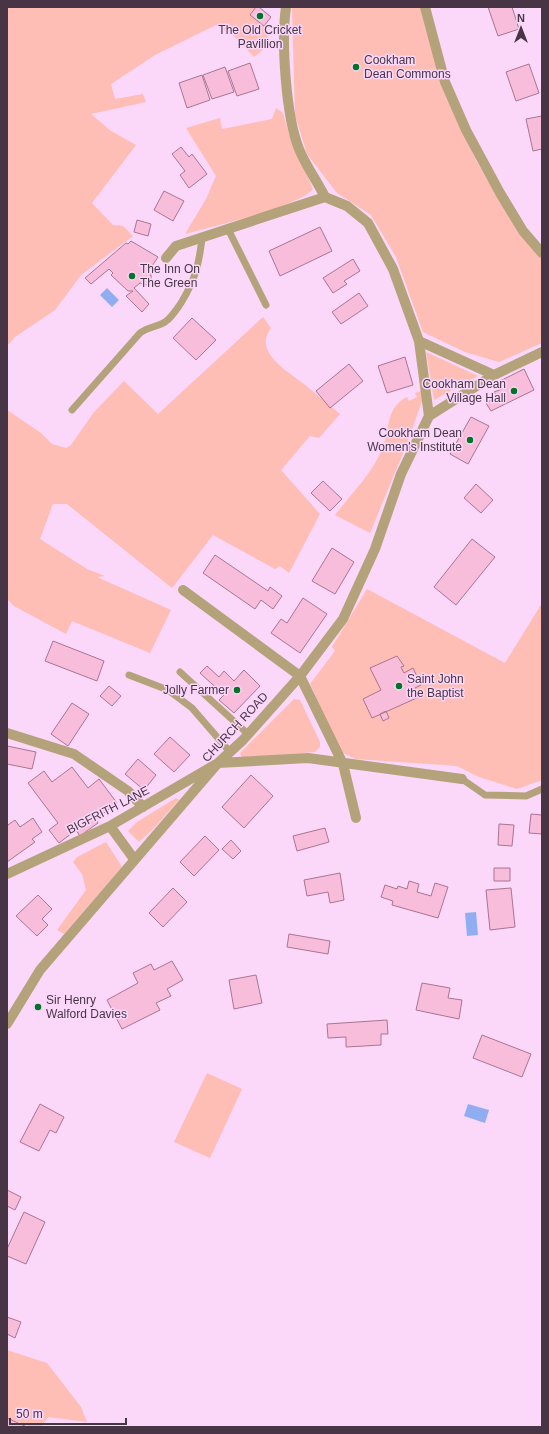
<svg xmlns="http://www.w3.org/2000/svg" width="549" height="1434" font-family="Helvetica,sans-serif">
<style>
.green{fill:#febdb5}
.water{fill:#91adf1}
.building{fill:#f8bddb;stroke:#aa7591}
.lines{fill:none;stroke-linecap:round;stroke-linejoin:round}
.service{stroke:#b3a27a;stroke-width:7}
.minor{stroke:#b3a27a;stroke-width:10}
.poi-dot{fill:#007327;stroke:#fbd7fa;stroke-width:1.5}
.labels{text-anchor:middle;stroke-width:3;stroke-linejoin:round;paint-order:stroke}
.poi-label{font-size:12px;fill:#473546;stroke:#fbd7fa;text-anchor:start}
.street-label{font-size:12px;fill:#473546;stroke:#fbd7fa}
</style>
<rect width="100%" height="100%" fill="#fbd7fa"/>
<path class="green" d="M 7,7 L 256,7 L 250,15 L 264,26 L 271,43 L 254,57 L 234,36 L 216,25 L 155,55 L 111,84 L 115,99 L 143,94 L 146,102 L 91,114 L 111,131 L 136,145 L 92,203 L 113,225 L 123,226 L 133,236 L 81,275 L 55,310 L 15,337 L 7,346 Z
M 292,7 L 421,7 L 442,87 L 476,160 L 518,232 L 542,259 L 542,343 L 499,362 L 465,352 L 423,332 L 396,257 L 371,215 L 337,193 L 307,154 L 295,115 Z
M 276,108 L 283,113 L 289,134 L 313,189 C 296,208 212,226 185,234 L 206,199 L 216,176 L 186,128 L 220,118 L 222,129 L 272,119 Z
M 263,317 L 271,328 C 252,352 289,372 304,384 C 316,394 328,404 340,414 L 319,438 L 310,436 L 281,470 L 320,514 L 289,573 L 280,566 L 275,569 L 213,535 L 172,588 L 67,504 L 53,504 L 40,539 L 87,569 L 105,576 L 97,577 L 171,610 L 150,653 L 72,621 L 66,634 L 14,606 L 7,599 L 7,410 L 41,433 L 52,444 L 66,448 L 71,445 L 94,412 L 124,381 L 158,414 Z
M 426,352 L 478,376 L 434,400 Z
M 424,390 L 422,401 L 408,441 L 370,533 L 335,515 C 351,494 373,473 383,447 C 390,428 386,407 407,397 L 409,401 L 417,397 L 415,393 Z
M 367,589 L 505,663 L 542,603 L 542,780 L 517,789 L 479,777 L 457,766 L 356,759 L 341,752 L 310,684 L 335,651 L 332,647 Z
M 294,699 L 300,700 L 320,742 L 320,747 L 315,752 L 242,758 L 240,753 Z
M 176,798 L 179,800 L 153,829 L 139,842 L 128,831 L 137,822 Z
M 106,842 L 122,867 L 64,934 L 57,930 L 86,890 L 82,874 L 73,862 L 77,857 Z
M 207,1073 L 242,1089 L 210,1158 L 174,1142 Z
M 7,1350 L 47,1363 L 81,1407 L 87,1422 L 48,1417 L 41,1427 L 31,1427 L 7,1418 Z"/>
<path class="water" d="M 107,288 L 119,300 L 112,307 L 100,295 Z
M 476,912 L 478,935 L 467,936 L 465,913 Z
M 468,1104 L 489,1110 L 485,1123 L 464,1116 Z"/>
<path class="building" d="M 256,7 L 259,7 L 271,17 L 264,26 L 250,15 Z
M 488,7 L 512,7 L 519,29 L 498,36 Z
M 250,63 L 259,89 L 237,96 L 228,71 Z
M 529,64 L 539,93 L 516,101 L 506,72 Z
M 225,67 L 234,92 L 212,99 L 203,75 Z
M 202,75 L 210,100 L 187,108 L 179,83 Z
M 542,116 L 542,149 L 533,151 L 526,119 Z
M 181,147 L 189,157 L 192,154 L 207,174 L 189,188 L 180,175 L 185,171 L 172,154 Z
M 164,191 L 184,201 L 173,221 L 154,210 Z
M 137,220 L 151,224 L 148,236 L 134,232 Z
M 320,227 L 332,251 L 280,276 L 269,251 Z
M 131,241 L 158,257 L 148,272 L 151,274 L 151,279 L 147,285 L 140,283 L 134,288 L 149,304 L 142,312 L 126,296 L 133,291 L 128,291 L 111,275 L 113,273 L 109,269 L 91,284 L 85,278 L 126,243 L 128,244 Z
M 353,259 L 360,271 L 344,281 L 347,284 L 333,293 L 323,278 Z
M 359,293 L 368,306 L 341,324 L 332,312 Z
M 192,318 L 216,340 L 196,360 L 173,338 Z
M 405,357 L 413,385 L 387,393 L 378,366 Z
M 349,364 L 363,381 L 330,408 L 316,391 Z
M 524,369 L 534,390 L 491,411 L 486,403 L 497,397 L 494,392 L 502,389 L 498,382 Z
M 471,417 L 489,426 L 468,464 L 450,454 Z
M 323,481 L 342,499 L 330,511 L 311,493 Z
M 476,484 L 493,500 L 481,513 L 464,498 Z
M 472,539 L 495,557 L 456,605 L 434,587 Z
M 332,548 L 354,562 L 335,594 L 312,581 Z
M 215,555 L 268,591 L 270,587 L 282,596 L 273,609 L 261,600 L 255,609 L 203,573 Z
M 303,598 L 327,614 L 300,653 L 271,633 L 281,619 L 287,623 Z
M 53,641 L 104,661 L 97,681 L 45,661 Z
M 397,656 L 404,666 L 401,667 L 404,673 L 413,668 L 421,685 L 415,688 L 419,697 L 372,718 L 363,699 L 381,690 L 370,668 Z
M 207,666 L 219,677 L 224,671 L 234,681 L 244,670 L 260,686 L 234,713 L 219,700 L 224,695 L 200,673 Z
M 109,686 L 121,696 L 112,706 L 100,696 Z
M 72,703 L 89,714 L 68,746 L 51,734 Z
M 386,711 L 389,718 L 383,721 L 380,714 Z
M 170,737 L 190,755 L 174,772 L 154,754 Z
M 7,746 L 36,752 L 32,769 L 7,764 Z
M 138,759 L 156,775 L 144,790 L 125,774 Z
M 72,767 L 88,788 L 99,779 L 117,803 L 96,819 L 98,823 L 80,836 L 76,830 L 59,843 L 49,830 L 58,823 L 28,783 L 44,771 L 52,782 Z
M 251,775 L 273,796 L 244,828 L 222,807 Z
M 531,814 L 542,815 L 542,834 L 529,833 Z
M 33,818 L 42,832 L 32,839 L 35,842 L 7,862 L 7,822 L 8,825 L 15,820 L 20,827 Z
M 499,824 L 514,825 L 512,846 L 498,845 Z
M 325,828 L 329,842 L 297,851 L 293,836 Z
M 205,836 L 219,850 L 194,876 L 180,862 Z
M 231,840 L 241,851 L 233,859 L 222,849 Z
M 494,868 L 510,868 L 510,881 L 494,881 Z
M 340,873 L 344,900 L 330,903 L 328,892 L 307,896 L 304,880 Z
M 409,881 L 419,884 L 417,892 L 431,896 L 435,883 L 448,887 L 438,918 L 392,905 L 393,901 L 381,897 L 385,885 L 397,889 L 398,886 L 407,889 Z
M 173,888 L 187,902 L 163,927 L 149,913 Z
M 511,888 L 515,927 L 490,930 L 486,890 Z
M 38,895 L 52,909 L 42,919 L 48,925 L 37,936 L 16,916 Z
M 289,934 L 330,941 L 328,954 L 287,947 Z
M 172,961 L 183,980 L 167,989 L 171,996 L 156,1003 L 160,1010 L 122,1029 L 107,1000 L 138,983 L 133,973 L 151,964 L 154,970 Z
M 256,975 L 262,1003 L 234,1009 L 229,980 Z
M 422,983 L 450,988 L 448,998 L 462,1000 L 459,1019 L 416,1010 Z
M 387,1020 L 388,1034 L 381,1034 L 381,1045 L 346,1047 L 346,1037 L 328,1038 L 327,1024 Z
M 482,1035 L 531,1054 L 522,1077 L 473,1058 Z
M 40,1104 L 64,1117 L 56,1133 L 50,1130 L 39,1151 L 20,1142 Z
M 7,1190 L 21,1197 L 15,1210 L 7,1206 Z
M 24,1212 L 45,1222 L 26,1264 L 7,1256 L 7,1249 Z
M 7,1317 L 21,1322 L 15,1338 L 7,1334 Z
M 7,1418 L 27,1427 L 7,1427 Z"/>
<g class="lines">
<path class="service" d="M 228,229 L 266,305
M 72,410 L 140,333 C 148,327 157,327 165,322 C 172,317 176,310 181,303 C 195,280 199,265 202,238
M 180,672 L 248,734
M 129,675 L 168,690 L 192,708 L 230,752
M 462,779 L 485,795 L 526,796 L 542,789"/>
<path class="minor" d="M 286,7 C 281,43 286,116 299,149 C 306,166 317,181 325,197
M 425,7 L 445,82 L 466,130 L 500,193 L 523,231 L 542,253
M 166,258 L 176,246 L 325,197 L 347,206 L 368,223 L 393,269 L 419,341 L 429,416
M 419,341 L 494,375
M 183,590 L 300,676 L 343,764 L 356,818
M 7,733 L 74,754 L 128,791 L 143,807
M 110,826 L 134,859
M 7,874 L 110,826 L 218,763 L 308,758 L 462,779
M 7,1024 L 40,970 L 218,763 L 243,740 L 300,676 L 343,619 L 375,549 L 401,474 L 429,416 L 494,375 L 542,352"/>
</g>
<g class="poi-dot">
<circle cx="260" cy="16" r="4"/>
<circle cx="356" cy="67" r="4"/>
<circle cx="132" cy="276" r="4"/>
<circle cx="514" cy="391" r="4"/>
<circle cx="470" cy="440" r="4"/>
<circle cx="399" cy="686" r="4"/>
<circle cx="237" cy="690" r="4"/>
<circle cx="38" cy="1007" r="4"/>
</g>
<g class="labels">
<g class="poi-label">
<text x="260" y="34" text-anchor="middle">The Old Cricket<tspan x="260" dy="14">Pavillion</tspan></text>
<text x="364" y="64">Cookham<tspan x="364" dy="14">Dean Commons</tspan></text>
<text x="140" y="273">The Inn On<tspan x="140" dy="14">The Green</tspan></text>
<text x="506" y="388" text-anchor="end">Cookham Dean<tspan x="506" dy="14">Village Hall</tspan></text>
<text x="462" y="437" text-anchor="end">Cookham Dean<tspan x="462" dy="14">Women's Institute</tspan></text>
<text x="407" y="683">Saint John<tspan x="407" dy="14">the Baptist</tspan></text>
<text x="229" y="694" text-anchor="end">Jolly Farmer</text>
<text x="46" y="1004">Sir Henry<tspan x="46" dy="14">Walford Davies</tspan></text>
</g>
<g class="street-label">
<text transform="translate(235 727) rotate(-47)" y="4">CHURCH ROAD</text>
<text transform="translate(108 810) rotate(-27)" y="4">BIGFRITH LANE</text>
</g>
</g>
<rect width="549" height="1434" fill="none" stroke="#473546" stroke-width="16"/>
<g transform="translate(521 28)" stroke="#fbd7fa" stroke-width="3" paint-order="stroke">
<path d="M0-3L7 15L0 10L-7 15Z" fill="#473546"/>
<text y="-6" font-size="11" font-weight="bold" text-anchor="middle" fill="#473546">N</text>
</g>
<path d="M10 1418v6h116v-6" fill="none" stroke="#473546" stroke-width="2"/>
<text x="16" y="1418" font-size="12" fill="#473546" stroke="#fbd7fa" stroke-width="3" paint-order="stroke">50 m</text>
</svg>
